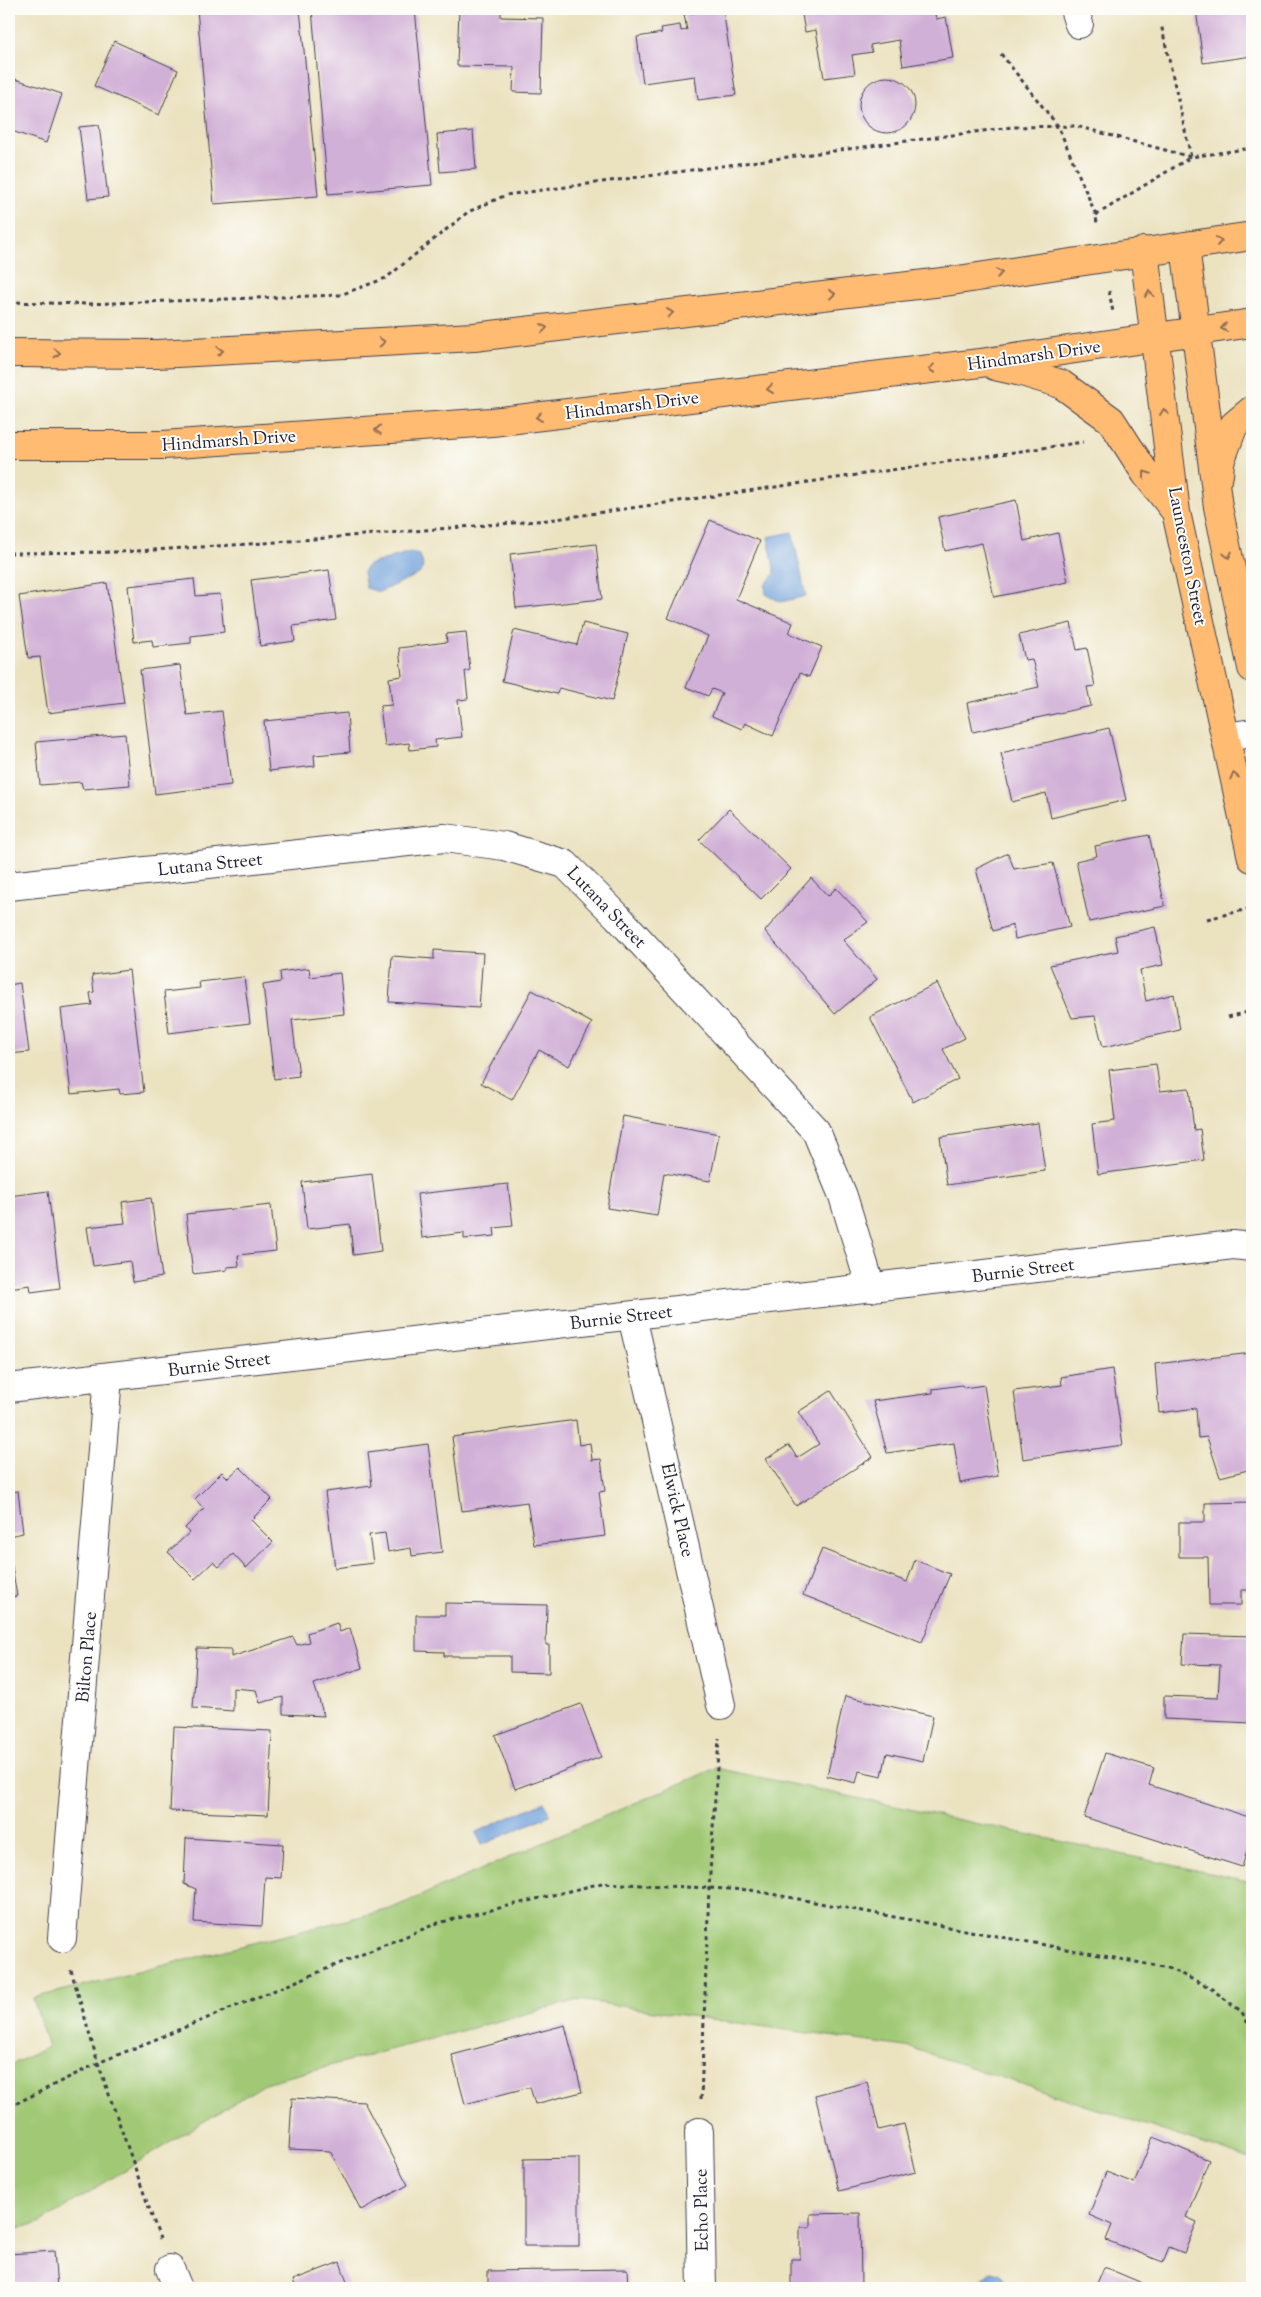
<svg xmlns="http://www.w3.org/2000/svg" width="1261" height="2297" font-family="'Sorts Mill Goudy',serif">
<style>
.green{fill:#a1c974;stroke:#627658}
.water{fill:#71a1db;stroke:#4a628b}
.building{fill:#d1b0d7}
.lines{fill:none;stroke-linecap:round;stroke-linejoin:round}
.minor-casing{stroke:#403f4f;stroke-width:30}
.major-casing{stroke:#403f4f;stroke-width:30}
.path{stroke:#403f4f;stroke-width:3;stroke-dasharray:4 4;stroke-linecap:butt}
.minor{stroke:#fff;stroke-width:28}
.major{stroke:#ffbb71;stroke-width:28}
.oneway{stroke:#906e56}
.labels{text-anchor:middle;stroke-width:4;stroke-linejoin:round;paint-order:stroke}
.street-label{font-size:18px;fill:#22223b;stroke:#fdfcf7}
</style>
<rect width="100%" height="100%" fill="#fdfcf7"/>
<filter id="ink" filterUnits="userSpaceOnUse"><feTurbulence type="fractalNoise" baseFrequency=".02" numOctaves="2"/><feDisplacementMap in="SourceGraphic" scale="10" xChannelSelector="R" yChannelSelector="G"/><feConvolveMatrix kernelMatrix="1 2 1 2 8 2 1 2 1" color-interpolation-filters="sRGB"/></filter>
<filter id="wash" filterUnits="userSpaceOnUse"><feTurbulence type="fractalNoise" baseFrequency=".0096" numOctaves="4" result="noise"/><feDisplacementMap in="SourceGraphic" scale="20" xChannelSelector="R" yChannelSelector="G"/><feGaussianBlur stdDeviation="1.12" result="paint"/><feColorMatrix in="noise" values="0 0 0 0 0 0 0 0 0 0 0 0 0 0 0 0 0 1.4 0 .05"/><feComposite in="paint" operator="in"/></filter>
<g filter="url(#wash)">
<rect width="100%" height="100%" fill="#ebe2c0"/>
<path class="green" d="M 716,1768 L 1252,1882 L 1252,2160 L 912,2048 L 578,2000 L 268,2082 L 39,2223 L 9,2231 L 9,2066 L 48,2047 L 33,1998 L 390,1909 Z"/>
<path class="water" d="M 792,532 L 806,596 L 781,602 L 766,594 L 765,585 L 775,573 L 768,537 Z
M 410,552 L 419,554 C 423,562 425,567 419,574 L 379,592 L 366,588 L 363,572 L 368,565 Z
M 544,1802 L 550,1815 L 482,1845 L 476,1832 Z
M 991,2272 L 999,2274 L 1013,2288 L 983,2288 L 984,2277 Z"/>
<g id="blocks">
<path class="building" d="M 197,9 L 300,9 L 318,196 L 214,204 Z
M 312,9 L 415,9 L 432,185 L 328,194 Z
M 459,9 L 501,9 L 501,17 L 543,18 L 541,93 L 513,92 L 514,67 L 457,66 Z
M 723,9 L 736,95 L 698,100 L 695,76 L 643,83 L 637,37 L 662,33 L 661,28 L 680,25 L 681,31 L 687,30 L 684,14 Z
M 801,9 L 934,9 L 936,19 L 946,17 L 953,58 L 903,66 L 899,40 L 870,45 L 872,52 L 852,55 L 855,74 L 824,78 L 816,30 L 805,32 Z
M 1196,9 L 1252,9 L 1252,56 L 1203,63 Z
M 114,41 L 178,70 L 159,115 L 94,86 Z
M859 105a28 28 0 1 1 56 0a28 28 0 1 1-56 0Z
M 9,77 L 62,94 L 46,143 L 9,130 Z
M 99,125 L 108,197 L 88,199 L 79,127 Z
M 473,131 L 476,169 L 440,172 L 437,134 Z
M 1016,500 L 1024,541 L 1058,533 L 1068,582 L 994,597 L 982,543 L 945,551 L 938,517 Z
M 710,520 L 760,541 L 736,599 L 793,623 L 789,633 L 822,647 L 809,677 L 800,673 L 773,736 L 745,723 L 742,729 L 712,716 L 722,693 L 712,689 L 708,696 L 686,687 L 708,636 L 668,618 Z
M 596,544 L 602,599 L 516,608 L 510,554 Z
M 329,570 L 336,620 L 293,626 L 295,641 L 260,646 L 251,580 Z
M 194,579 L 196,596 L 220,594 L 224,632 L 191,636 L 191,643 L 153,647 L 152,640 L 134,642 L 128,586 Z
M 107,583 L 124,703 L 48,713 L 40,657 L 28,658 L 19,596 Z
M 583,623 L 628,634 L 612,701 L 559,688 L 557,694 L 502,681 L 514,630 L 577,645 Z
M 1071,623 L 1077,650 L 1087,648 L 1095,686 L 1087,687 L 1091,706 L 973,732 L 967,703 L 1039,687 L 1032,659 L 1025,660 L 1019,635 Z
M 466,632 L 470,670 L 465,671 L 468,699 L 458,700 L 462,737 L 435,740 L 436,747 L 410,750 L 409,743 L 385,746 L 380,706 L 392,705 L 389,678 L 402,676 L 399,648 L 447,642 L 446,634 Z
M 180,665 L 187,715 L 222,711 L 231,785 L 155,794 L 140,670 Z
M 347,713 L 350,752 L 314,755 L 315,766 L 269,771 L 264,721 Z
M 1109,728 L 1126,800 L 1051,818 L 1046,793 L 1012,802 L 1001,753 Z
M 125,734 L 130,785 L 83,789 L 81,782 L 40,785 L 36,742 Z
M 729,809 L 791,869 L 761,899 L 699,840 Z
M 1149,835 L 1165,906 L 1089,922 L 1076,861 L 1097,856 L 1095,846 Z
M 1008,853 L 1014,869 L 1053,863 L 1070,927 L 1015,939 L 1013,925 L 993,931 L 976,869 Z
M 811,878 L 828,896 L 836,888 L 868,922 L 843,940 L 877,979 L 835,1014 L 765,931 Z
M 1155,927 L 1163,965 L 1140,970 L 1146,1001 L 1174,994 L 1180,1030 L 1103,1047 L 1095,1016 L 1072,1018 L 1050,965 L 1118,951 L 1115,936 Z
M 434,950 L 483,953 L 479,1008 L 389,1002 L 392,956 L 434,959 Z
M 309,968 L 310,977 L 340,973 L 344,1014 L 292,1020 L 299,1076 L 274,1079 L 263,985 L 281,982 L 280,972 Z
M 129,970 L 144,1092 L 120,1094 L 119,1089 L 71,1094 L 61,1009 L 92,1005 L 90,993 L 94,992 L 92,975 Z
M 244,977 L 250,1023 L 169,1033 L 164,992 L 200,988 L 199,982 Z
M 20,983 L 29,1052 L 9,1054 L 9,985 Z
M 937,983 L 965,1038 L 943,1049 L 958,1079 L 913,1102 L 870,1017 Z
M 532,990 L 592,1023 L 569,1066 L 539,1050 L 512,1100 L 481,1083 Z
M 1156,1064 L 1160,1091 L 1189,1088 L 1194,1130 L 1200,1129 L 1204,1160 L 1098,1174 L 1092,1124 L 1115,1121 L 1109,1070 Z
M 623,1116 L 719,1134 L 710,1181 L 664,1173 L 657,1216 L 607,1208 Z
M 1038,1123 L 1045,1171 L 947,1185 L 940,1137 Z
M 372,1174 L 381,1251 L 353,1255 L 350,1224 L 307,1229 L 302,1182 Z
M 508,1184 L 513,1226 L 494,1228 L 495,1236 L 464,1239 L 464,1233 L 422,1238 L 417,1194 Z
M 48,1191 L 60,1288 L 31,1292 L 30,1285 L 9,1288 L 9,1196 Z
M 151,1198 L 162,1277 L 133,1282 L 130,1261 L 93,1266 L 87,1227 L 125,1223 L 122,1202 Z
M 271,1205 L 276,1251 L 238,1255 L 239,1266 L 227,1267 L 227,1270 L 193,1274 L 186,1214 Z
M 1252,1353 L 1252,1469 L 1220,1477 L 1207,1437 L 1198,1438 L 1196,1408 L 1159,1413 L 1155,1364 Z
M 1112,1369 L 1123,1445 L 1023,1459 L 1014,1391 L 1062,1385 L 1061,1377 Z
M 962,1385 L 964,1388 L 984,1385 L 998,1476 L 960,1483 L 954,1443 L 887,1453 L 873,1401 L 933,1393 L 933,1389 Z
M 831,1391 L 873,1457 L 796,1506 L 766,1459 L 789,1445 L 797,1458 L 819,1444 L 798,1412 Z
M 576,1420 L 579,1445 L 590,1443 L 592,1460 L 601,1459 L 605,1491 L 599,1492 L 605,1536 L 534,1545 L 527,1502 L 462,1511 L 452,1437 Z
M 428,1444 L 442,1552 L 412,1556 L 411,1548 L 388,1552 L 385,1533 L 369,1535 L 373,1563 L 335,1568 L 325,1492 L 372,1486 L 368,1452 Z
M 240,1467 L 272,1499 L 251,1520 L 273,1542 L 246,1568 L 233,1554 L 219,1567 L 213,1562 L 195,1579 L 168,1552 L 189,1533 L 185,1528 L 204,1509 L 195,1499 L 222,1472 L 228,1478 Z
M 18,1491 L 23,1533 L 9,1536 L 9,1492 Z
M 1252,1502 L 1252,1590 L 1241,1590 L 1241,1605 L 1209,1605 L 1208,1557 L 1179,1557 L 1179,1522 L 1205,1522 L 1205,1503 Z
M 822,1549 L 907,1582 L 915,1560 L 950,1574 L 922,1642 L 803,1595 Z
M 9,1550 L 17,1596 L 9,1597 Z
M 445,1603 L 547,1605 L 546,1645 L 549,1645 L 549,1673 L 510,1672 L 510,1656 L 444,1656 L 444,1652 L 416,1651 L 416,1615 L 445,1615 Z
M 337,1623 L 340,1632 L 350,1628 L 362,1668 L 314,1684 L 324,1716 L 283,1714 L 283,1697 L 260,1703 L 256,1690 L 233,1688 L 233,1711 L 193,1708 L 197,1648 L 231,1649 L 231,1657 L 293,1637 L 297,1645 L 309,1642 L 307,1633 Z
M 1184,1634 L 1252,1636 L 1252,1723 L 1164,1719 L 1164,1696 L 1218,1698 L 1220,1665 L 1182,1664 Z
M 845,1696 L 933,1716 L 923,1761 L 887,1753 L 882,1776 L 859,1771 L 856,1783 L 827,1776 Z
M 581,1704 L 601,1757 L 515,1789 L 495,1735 Z
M 174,1727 L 272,1731 L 268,1815 L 170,1811 Z
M 1105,1753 L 1154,1768 L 1149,1785 L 1252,1818 L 1252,1834 L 1242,1867 L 1084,1817 Z
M 186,1838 L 283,1844 L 281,1878 L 265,1877 L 262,1926 L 194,1922 L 196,1889 L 184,1884 Z
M 565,2025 L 582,2092 L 535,2104 L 530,2087 L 465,2104 L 452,2055 Z
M 867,2082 L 879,2130 L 904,2124 L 916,2172 L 839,2191 L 815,2095 Z
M 292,2098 L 364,2102 L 408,2185 L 361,2210 L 330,2151 L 289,2149 Z
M 1153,2137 L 1209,2160 L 1186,2217 L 1197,2222 L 1184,2253 L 1169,2247 L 1163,2262 L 1106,2240 L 1112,2225 L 1089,2215 L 1106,2172 L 1134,2183 Z
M 579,2158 L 579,2246 L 524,2246 L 524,2159 Z
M 860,2213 L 861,2288 L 791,2288 L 791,2259 L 800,2259 L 800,2227 L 810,2227 L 810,2214 Z
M 54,2251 L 57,2288 L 9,2288 L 9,2254 Z
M 340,2262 L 349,2288 L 296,2288 L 293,2280 Z
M 1104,2267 L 1154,2288 L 1095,2288 Z
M 627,2269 L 628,2288 L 488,2288 L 488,2271 Z"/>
</g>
</g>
<g filter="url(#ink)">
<use href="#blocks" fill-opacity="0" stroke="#403f4f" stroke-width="1"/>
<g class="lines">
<defs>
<path id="minor" d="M 1074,9 L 1079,24
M 1226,737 L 1252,733
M 9,886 L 444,838 L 504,846 L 565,864 L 617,916 L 816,1131 L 843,1196 L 871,1288
M 632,1316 L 721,1705
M 9,1388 L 1233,1245 L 1252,1247
M 62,1938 L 108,1377
M 699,2132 L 702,2288
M 170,2269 L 178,2288"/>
<path id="major" d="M 1185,246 L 1218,507 L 1252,668
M 1144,251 L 1176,512 L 1252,858
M 9,353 L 157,354 L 474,337 L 951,281 L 1252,236
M 995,366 L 1022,372 L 1061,384 L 1111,420 L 1146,474 L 1176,512
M 9,445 L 163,445 L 492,422 L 980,363 L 1252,323
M 1219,475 L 1220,462 L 1234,425 L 1252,410"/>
</defs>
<use href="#minor" class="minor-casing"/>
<use href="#major" class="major-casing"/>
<path class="path" d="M 1001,54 L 1058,126 L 1096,215 L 1097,225
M 1096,215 L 1191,157 L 1161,24
M 1109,291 L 1113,312
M 9,302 L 86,304 L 340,295 L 386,278 L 468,212 L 506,195 L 1012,127 L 1076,126 L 1191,157 L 1252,148
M 9,553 L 119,552 L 264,543 L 549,520 L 1083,442
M 1207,919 L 1252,908
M 1228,1017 L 1252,1011
M 71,1970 L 98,2063 L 160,2239
M 701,2099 L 709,1888 L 719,1738
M 9,2107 L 98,2063 L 438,1923 L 602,1883 L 750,1890 L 1168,1968 L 1209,1987 L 1242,2012 L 1252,2032"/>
<use href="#minor" class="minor"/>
<use href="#major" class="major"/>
</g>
<defs><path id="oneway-chevron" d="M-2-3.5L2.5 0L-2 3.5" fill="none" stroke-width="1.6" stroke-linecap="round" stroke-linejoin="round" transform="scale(1.25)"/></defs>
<g class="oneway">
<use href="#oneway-chevron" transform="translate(1219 241) rotate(-8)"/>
<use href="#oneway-chevron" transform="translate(999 273) rotate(-9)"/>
<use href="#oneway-chevron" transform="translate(832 294) rotate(-6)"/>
<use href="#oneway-chevron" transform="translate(1149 294) rotate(-97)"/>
<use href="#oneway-chevron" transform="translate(670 313) rotate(-7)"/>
<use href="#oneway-chevron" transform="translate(544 328) rotate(-7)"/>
<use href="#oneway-chevron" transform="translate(1224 328) rotate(171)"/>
<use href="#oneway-chevron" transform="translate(382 342) rotate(-3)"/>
<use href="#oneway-chevron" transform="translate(220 351) rotate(-3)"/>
<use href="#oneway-chevron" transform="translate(57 353)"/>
<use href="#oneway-chevron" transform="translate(932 369) rotate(173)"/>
<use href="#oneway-chevron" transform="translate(770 389) rotate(173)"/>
<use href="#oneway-chevron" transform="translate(1164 412) rotate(-97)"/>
<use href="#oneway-chevron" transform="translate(539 417) rotate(173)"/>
<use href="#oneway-chevron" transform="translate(378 430) rotate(176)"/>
<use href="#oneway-chevron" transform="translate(1146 474) rotate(-126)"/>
<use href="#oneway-chevron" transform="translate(1228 555) rotate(78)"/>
<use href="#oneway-chevron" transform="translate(1234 776) rotate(-102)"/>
</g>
</g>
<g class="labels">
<g class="street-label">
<text transform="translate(1034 355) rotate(-8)" y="6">Hindmarsh Drive</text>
<text transform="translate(632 405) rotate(-7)" y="6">Hindmarsh Drive</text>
<text transform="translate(229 440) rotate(-4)" y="6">Hindmarsh Drive</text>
<text transform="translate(1188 556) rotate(79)" y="6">Launceston Street</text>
<text transform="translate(210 864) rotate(-6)" y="6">Lutana Street</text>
<text transform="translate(607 907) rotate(46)" y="6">Lutana Street</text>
<text transform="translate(1023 1270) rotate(-7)" y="6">Burnie Street</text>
<text transform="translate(621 1317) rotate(-7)" y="6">Burnie Street</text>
<text transform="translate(219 1364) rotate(-7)" y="6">Burnie Street</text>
<text transform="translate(678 1510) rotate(77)" y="6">Elwick Place</text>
<text transform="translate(86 1657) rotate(-85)" y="6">Bilton Place</text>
<text transform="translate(701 2210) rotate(-91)" y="6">Echo Place</text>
</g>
</g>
<rect width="1261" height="2297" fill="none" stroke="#fdfcf7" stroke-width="30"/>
</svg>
